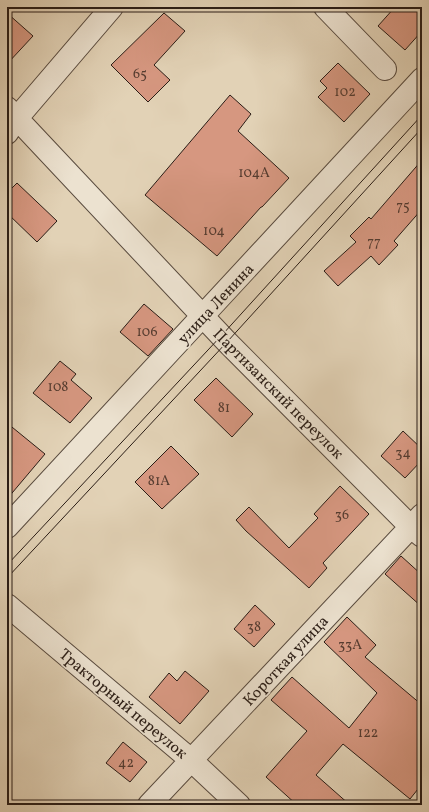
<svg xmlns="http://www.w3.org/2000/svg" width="429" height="812" font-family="Vollkorn,serif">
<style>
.building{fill:#d69780;stroke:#2a1d16}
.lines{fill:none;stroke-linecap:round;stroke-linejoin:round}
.street-casing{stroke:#584a3e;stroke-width:24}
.street{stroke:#ece2d0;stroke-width:22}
.tram{stroke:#2a1d16;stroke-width:1}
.labels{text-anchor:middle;stroke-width:3.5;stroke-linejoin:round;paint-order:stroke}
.number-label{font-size:14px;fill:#553c30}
.street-label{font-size:16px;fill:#2a1d16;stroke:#ece2d0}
</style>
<rect width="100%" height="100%" fill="#e2d2b6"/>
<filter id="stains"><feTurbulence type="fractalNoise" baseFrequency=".005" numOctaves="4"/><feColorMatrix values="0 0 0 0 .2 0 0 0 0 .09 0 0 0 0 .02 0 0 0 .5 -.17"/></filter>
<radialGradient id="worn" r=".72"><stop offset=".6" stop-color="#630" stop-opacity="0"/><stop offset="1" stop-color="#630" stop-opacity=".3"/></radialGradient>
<path class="building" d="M 395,7 L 422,7 L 422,31 L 405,50 L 378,26 Z
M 7,13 L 33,36 L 7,64 Z
M 164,13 L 185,31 L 154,65 L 170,80 L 148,102 L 111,65 Z
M 338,63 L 370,94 L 344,122 L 318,97 L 327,88 L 320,81 Z
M 230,95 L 251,114 L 238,131 L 289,178 L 262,207 L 261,207 L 217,256 L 145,195 Z
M 422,160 L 422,209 L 394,241 L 398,245 L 379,265 L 371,256 L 338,286 L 324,271 L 356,242 L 350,236 L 369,217 L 371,219 Z
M 17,183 L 57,221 L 37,242 L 7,213 L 7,193 Z
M 144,304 L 173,329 L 148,356 L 120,332 Z
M 60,361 L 76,374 L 71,380 L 92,398 L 70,423 L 33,393 Z
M 216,378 L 253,414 L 232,437 L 194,400 Z
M 7,423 L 45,454 L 7,499 Z
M 403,431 L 422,449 L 422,460 L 405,478 L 381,456 Z
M 171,446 L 199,474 L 162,509 L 135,482 Z
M 340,486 L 369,514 L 323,563 L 327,568 L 309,588 L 246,531 L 236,520 L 249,507 L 289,548 L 318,518 L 314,514 Z
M 401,556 L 422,575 L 422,607 L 385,574 Z
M 255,605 L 275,624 L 254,647 L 234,629 Z
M 347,617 L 376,645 L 365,657 L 422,705 L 422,784 L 410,799 L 343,744 L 316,775 L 350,805 L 297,805 L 266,777 L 307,731 L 271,700 L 292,677 L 349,728 L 377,693 L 324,642 Z
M 185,671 L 209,691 L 180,724 L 149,697 L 169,673 L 177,681 Z
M 123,742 L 147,762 L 130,782 L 106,763 Z"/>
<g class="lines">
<defs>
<path id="street" d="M 325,7 L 385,69
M 7,108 L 227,342 L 411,527 L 422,536
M 7,133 L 17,118 L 112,7
M 7,527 L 422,79
M 7,605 L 191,760 L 239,805
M 149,805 L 422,515"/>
</defs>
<use href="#street" class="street-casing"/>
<use href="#street" class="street"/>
<path class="tram" d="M 7,565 L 222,335 L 422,115
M 7,578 L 227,342 L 422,128"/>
</g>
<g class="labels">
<g class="number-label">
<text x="140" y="78">65</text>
<text x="345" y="96">102</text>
<text x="254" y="177">104А</text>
<text x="403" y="210">75</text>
<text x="214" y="235">104</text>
<text x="374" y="246">77</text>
<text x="147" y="336">106</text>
<text x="58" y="391">108</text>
<text x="224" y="412">81</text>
<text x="403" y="457">34</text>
<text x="159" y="485">81А</text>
<text x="342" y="519">36</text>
<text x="254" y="631">38</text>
<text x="350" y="649">33А</text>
<text x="368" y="737">122</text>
<text x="126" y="767">42</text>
</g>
<g class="street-label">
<text transform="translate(215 303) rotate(-47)" y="6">улица Ленина</text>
<text transform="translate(279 393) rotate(45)" y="6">Партизанский переулок</text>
<text transform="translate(285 660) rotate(-47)" y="6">Короткая улица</text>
<text transform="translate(124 703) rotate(40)" y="6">Тракторный переулок</text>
</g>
</g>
<rect width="429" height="812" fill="none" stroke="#e2d2b6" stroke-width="24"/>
<rect x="8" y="8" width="413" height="796" fill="none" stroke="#2a1d16" stroke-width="2"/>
<rect x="12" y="12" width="405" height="788" fill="none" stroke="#2a1d16"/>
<rect width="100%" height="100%" filter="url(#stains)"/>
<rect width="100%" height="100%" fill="url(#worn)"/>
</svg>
